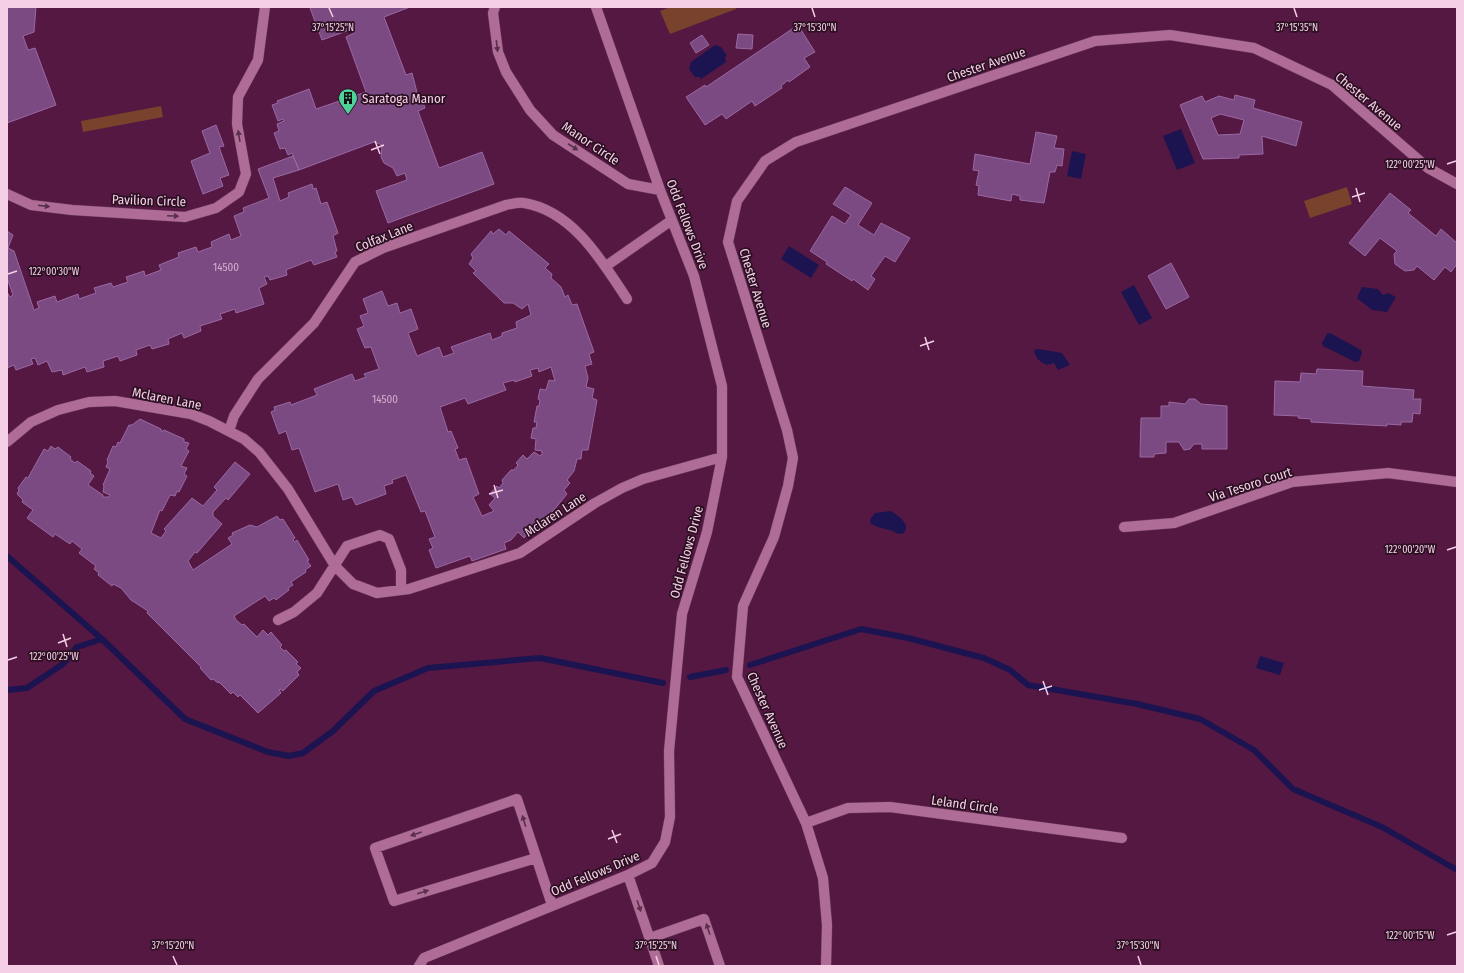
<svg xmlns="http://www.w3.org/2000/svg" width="1464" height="973" font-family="'Fira Sans Condensed',sans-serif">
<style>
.green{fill:#79422c}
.water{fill:#1c1450}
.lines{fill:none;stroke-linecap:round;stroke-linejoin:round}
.stream{stroke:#1c1450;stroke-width:6}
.building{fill:#7b4a83;stroke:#9a69a2;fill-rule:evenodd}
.minor-casing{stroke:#6c3a5d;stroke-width:11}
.minor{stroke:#af6c97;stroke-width:10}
.oneway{fill:#59304b}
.ticks{fill:none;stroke:#f5cfe5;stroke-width:1.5}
.labels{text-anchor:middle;stroke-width:3.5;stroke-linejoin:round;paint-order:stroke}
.number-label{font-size:11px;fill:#d6aecc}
.street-label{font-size:13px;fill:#f5cfe5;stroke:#2b1022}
.poi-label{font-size:13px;fill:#f5cfe5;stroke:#2b1022;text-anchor:start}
.ticks-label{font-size:10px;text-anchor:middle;fill:#f5cfe5;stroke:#2b1022;stroke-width:3.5;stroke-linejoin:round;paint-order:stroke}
</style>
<rect width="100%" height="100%" fill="#541842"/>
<path class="green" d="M 670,7 L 735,7 L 736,9 L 670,34 L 660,11 Z
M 161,106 L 163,117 L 83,132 L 81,121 Z
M 1347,187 L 1352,204 L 1310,218 L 1304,201 Z"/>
<path class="water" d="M 715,45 L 721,47 L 727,56 L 725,57 L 726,62 L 701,79 L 699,77 L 695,77 L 689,69 L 691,62 Z
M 1181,129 L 1195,163 L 1177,170 L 1163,136 Z
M 1072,151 L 1086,154 L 1081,179 L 1067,176 Z
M 789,246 L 819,265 L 811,278 L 781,259 Z
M 1134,285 L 1152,318 L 1139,325 L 1121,292 Z
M 1362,287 L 1378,289 L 1383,295 L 1388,293 L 1396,297 L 1387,312 L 1372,310 L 1357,298 Z
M 1330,333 L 1361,350 L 1362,353 L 1359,361 L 1355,362 L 1323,346 L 1322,343 L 1327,334 Z
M 1039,349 L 1062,353 L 1070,365 L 1058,370 L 1054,363 L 1047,365 C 1040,362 1035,358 1034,350 Z
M 891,511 L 901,518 L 906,525 L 906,529 L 904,533 L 898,534 C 889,528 879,529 871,524 L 870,520 L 875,513 Z
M 1260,656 L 1284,663 L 1280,675 L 1256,668 Z"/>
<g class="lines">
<path class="stream" d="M 7,556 L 102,639
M 750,665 L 861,629 L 908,638 L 984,658 L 1010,670 L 1028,685 L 1137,704 L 1200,719 L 1254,750 L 1293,789 L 1382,827 L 1457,870
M 690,677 L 726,670
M 7,690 L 27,688 L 63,664 L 77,647 L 102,639 L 185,719 L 268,752 L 289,756 L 303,753 L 333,731 L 374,691 L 428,668 L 540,658 L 663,683"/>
</g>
<path class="building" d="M 7,7 L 36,7 L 34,32 L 23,36 L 28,50 L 35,48 L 56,105 L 7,123 Z
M 313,7 L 410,7 L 384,17 L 406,75 L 412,73 L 419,100 L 422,99 L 425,108 L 418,111 L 439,168 L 482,152 L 494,184 L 388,223 L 376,191 L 407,180 L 405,173 L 397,176 L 393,168 L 384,163 L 381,157 L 382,145 L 374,142 L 299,170 L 292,153 L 288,155 L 285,148 L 280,149 L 274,133 L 279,131 L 277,124 L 284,121 L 283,119 L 278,121 L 272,105 L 278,103 L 277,101 L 309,89 L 316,109 L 366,92 L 346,37 L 354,33 L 352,29 L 322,40 L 310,8 Z
M 798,25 L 815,52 L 804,58 L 810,67 L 789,82 L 788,80 L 781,86 L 782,88 L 755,106 L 752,101 L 726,119 L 722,114 L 705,125 L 686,97 L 705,85 L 706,87 Z
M 738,34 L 753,35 L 752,49 L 736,48 Z
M 702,35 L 709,45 L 696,53 L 690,43 Z
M 1235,95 L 1255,100 L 1253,108 L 1302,122 L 1296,146 L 1262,136 L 1263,154 L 1239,155 L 1239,158 L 1203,159 L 1180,105 L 1202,96 L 1205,102 L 1219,96 L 1234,100 ZM 1220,114 L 1244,120 L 1240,134 L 1218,135 L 1211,118 Z
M 216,125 L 224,146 L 219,147 L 229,175 L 220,178 L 223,186 L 203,194 L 191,161 L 210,153 L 202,131 Z
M 1036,132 L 1057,136 L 1054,148 L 1064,149 L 1062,166 L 1057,165 L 1055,172 L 1050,172 L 1044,203 L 1020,200 L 1020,196 L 1012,194 L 1011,201 L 978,195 L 979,186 L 976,185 L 979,171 L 973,170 L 975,154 L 1030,164 Z
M 293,156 L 299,170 L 273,178 L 280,201 L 289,197 L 288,193 L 312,184 L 313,189 L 316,188 L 321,204 L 327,202 L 338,233 L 333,236 L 337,251 L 335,252 L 337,257 L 314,265 L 311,260 L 286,270 L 287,275 L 270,280 L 268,276 L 264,277 L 267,284 L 259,288 L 264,304 L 236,313 L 235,309 L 220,314 L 222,319 L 200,326 L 201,331 L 184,338 L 182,333 L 168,339 L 169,344 L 152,349 L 150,345 L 136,350 L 137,355 L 120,361 L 118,356 L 103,361 L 104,367 L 87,372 L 85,367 L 63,375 L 62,370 L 52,372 L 47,361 L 38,365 L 35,358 L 31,359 L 33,364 L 16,370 L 14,365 L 7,368 L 7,292 L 10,297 L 13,295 L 7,278 L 7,231 L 13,235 L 8,248 L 14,251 L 34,310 L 39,308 L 37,302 L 55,296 L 57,302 L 78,294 L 79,299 L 96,293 L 94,288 L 111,283 L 113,287 L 128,282 L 126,277 L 144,271 L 145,276 L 161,270 L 159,265 L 179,257 L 178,253 L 196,247 L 198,252 L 212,247 L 211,242 L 229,234 L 231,240 L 241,236 L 234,216 L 244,212 L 243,208 L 269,198 L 258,169 Z
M 845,187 L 872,203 L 858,225 L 874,235 L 881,223 L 910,238 L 895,262 L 885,256 L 871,276 L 875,279 L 868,290 L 853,279 L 852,281 L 826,264 L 827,262 L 810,251 L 832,216 L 845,224 L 851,215 L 833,204 Z
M 1390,193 L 1411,210 L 1408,213 L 1436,236 L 1441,229 L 1457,243 L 1457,264 L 1451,272 L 1445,267 L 1434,280 L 1417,266 L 1414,270 L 1405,271 L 1395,264 L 1394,254 L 1397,251 L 1380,238 L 1365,256 L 1349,243 Z
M 499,229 L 506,235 L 509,231 L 549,264 L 545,268 L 552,274 L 551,278 L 561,287 L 565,297 L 568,295 L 572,305 L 577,304 L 594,352 L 589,354 L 592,364 L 585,366 L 588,378 L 586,387 L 594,389 L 592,398 L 597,400 L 588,450 L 582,450 L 581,459 L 577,459 L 574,471 L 567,480 L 570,483 L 564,490 L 567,494 L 535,533 L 531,530 L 524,538 L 518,532 L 511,540 L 504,543 L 506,549 L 472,561 L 470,556 L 436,568 L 429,550 L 433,548 L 429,539 L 435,537 L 425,511 L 421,512 L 406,475 L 392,480 L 393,483 L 384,486 L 386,494 L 356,505 L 352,497 L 343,500 L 338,484 L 315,492 L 299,448 L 292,450 L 286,431 L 279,434 L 271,412 L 275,410 L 274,407 L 290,402 L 291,405 L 317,395 L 314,389 L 352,374 L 355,381 L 366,377 L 364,374 L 379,369 L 371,347 L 365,348 L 357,329 L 364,326 L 360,316 L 368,313 L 363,299 L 382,291 L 388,306 L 397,303 L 400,313 L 411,309 L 418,329 L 408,333 L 417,356 L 439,347 L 443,357 L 454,353 L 451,347 L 490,333 L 492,340 L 502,336 L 502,333 L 517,328 L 516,322 L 531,315 L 528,304 L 522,309 L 513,303 L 504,303 L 473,273 L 476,271 L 469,264 L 473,258 L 471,254 L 491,231 L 493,234 ZM 551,367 L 555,381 L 549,380 L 546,390 L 540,389 L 538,399 L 540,400 L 539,406 L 537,406 L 534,422 L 537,422 L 536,428 L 533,428 L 531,438 L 536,439 L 535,450 L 542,451 L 542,454 L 540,456 L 534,452 L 527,459 L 523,455 L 516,463 L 518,465 L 514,470 L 511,470 L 502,480 L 503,483 L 499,488 L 497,486 L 490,494 L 495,498 L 489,505 L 494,511 L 482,516 L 473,497 L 479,494 L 466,458 L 459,460 L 455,449 L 458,448 L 451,431 L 448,432 L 440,407 L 465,398 L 468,404 L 506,390 L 503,383 L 514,380 L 515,382 L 532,376 L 530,370 L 538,368 L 539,372 Z
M 1171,263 L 1189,297 L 1166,309 L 1148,276 Z
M 1317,369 L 1363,371 L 1362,386 L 1414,390 L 1413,399 L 1421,399 L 1420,414 L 1413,413 L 1412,422 L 1401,422 L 1401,425 L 1387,424 L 1387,426 L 1311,422 L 1311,419 L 1298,418 L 1299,416 L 1274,415 L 1275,381 L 1300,382 L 1301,373 L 1316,374 Z
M 1189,399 L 1195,399 L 1201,404 L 1227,406 L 1227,449 L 1202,449 L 1202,444 L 1194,444 L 1190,449 L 1184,450 L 1179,442 L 1166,442 L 1166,453 L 1154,454 L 1154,457 L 1140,457 L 1141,418 L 1161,418 L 1161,406 L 1169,406 L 1169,402 L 1185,404 Z
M 140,419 L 161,429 L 162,432 L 164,430 L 184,439 L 184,442 L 189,443 L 186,449 L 189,451 L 181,466 L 187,468 L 184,474 L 187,476 L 179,492 L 177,491 L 175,496 L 170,495 L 162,511 L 160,510 L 151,533 L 161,538 L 166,531 L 164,529 L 192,498 L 203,506 L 217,490 L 214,487 L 235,462 L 250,474 L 228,500 L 226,498 L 213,512 L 213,516 L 222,524 L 197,553 L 195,552 L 188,561 L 193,570 L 232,544 L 228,538 L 233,535 L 232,533 L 250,525 L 257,527 L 277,516 L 280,520 L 283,519 L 295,538 L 293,540 L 294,542 L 297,540 L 309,560 L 307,561 L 311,566 L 305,570 L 306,572 L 291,582 L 293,585 L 288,588 L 289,590 L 276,600 L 274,598 L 269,601 L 265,596 L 234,616 L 236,620 L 242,625 L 244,624 L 257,637 L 263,630 L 268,635 L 271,632 L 282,645 L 280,647 L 284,651 L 286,650 L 298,662 L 296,664 L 301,668 L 297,672 L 299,675 L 283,691 L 280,689 L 279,690 L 281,693 L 258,713 L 240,695 L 238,697 L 233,692 L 231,694 L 219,682 L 218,683 L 213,679 L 211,680 L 200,668 L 201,667 L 147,613 L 148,611 L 131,600 L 121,588 L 113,584 L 112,586 L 98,575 L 99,573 L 94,569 L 96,566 L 79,553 L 82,549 L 72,541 L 70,544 L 55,534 L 53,537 L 27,518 L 33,510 L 22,502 L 23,500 L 17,494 L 19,490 L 18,488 L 26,477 L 28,478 L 44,449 L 48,451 L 51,446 L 55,449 L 58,447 L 71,457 L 70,459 L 75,463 L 77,461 L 91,471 L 90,473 L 94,476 L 88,485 L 103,495 L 103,497 L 109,497 L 110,495 L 103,492 L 104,486 L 103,485 L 110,469 L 106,467 L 108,462 L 107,460 L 113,446 L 116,447 L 118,442 L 120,443 L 129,425 L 132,425 Z"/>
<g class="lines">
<defs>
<path id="minor" d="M 495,7 L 493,13 L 498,52 L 506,72 L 530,110 L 553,135 L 628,184 L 660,190
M 7,194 L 31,205 L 72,210 L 185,217 L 216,208 L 239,192 L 246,174 L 237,124 L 238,97 L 258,60 L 265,7
M 606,266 L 672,220
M 229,431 L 234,416 L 258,379 L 314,323 L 355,262 L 383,248 L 506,205 C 512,204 519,202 524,203 C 573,211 602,261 627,299
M 7,442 L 31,422 L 58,410 L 89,402 L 115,401 L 191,414 L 209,421 L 244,439 L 259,452 L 288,489 L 335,566 L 353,584 L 377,593 L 409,589 L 520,553 L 595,503 L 622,488 L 643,479 L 722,457
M 1124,527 L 1174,523 L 1292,482 L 1388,473 L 1457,482
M 278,620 L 294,612 L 317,593 L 347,546 L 380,535 L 389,539 L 401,570 L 401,590
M 806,823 L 848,808 L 890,807 L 1122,838
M 536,858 L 394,901 L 375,848 L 517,799 L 552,905
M 628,875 L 659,966
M 650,938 L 704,919 L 720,966
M 419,966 L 424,958 L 628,875 L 652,863 L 665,842 L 670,817 L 669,751 L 682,614 L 707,532 L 722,457 L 722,386 L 694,276 L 660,190 L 596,7
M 826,966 L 827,925 L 823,878 L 806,823 L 737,677 L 743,606 L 774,537 L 788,486 L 793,458 L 787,430 L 728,242 L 737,201 L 765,161 L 796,142 L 1095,41 L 1170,35 L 1254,48 L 1332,85 L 1428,168 L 1457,184"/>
</defs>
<use href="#minor" class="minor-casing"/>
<use href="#minor" class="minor"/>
</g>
<defs><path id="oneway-solid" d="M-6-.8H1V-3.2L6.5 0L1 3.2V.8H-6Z"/></defs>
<g class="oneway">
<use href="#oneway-solid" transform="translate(497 46) rotate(83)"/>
<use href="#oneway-solid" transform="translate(239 136) rotate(-99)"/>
<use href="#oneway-solid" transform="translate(573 147) rotate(33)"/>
<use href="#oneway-solid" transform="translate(44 206) rotate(7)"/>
<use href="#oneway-solid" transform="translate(173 216) rotate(3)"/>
<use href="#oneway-solid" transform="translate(524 821) rotate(-107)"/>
<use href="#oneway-solid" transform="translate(416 834) rotate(161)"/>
<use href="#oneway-solid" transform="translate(423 892) rotate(-17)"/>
<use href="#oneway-solid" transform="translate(639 906) rotate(71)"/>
<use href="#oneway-solid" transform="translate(708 929) rotate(-108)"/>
</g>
<path class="ticks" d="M 329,8 L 333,17M 812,8 L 815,17M 1294,8 L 1297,17M 375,141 L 380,154M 371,150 L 384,145M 1447,164 L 1456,161M 1356,188 L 1360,202M 1352,197 L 1365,193M 8,274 L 17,271M 925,337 L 929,350M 920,346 L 934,341M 494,485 L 498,498M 489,494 L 503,490M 1447,550 L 1456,547M 63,634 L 67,647M 58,643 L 71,638M 8,660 L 17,657M 1043,681 L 1048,695M 1039,690 L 1052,686M 612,830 L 617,843M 608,839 L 621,834M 1447,935 L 1456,932M 173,956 L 177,965M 656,956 L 659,965M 1138,956 L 1141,965"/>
<defs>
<symbol id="building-pin" viewBox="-11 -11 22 30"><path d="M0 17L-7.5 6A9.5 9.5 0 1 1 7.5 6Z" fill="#4dd39a" stroke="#2b1022"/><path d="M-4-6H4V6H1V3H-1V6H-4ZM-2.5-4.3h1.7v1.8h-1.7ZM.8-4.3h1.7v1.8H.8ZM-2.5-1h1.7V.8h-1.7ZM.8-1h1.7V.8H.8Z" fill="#111"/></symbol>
</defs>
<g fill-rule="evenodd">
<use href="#building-pin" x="337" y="87" width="22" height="30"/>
</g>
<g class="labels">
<g class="number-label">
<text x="226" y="271">14500</text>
<text x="385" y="403">14500</text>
</g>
<g class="street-label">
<text transform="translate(986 64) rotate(-19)" y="5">Chester Avenue</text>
<text transform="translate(1369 101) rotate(40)" y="5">Chester Avenue</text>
<text transform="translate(591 143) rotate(34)" y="5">Manor Circle</text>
<text transform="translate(149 200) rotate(2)" y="5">Pavilion Circle</text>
<text transform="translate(688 224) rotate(69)" y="5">Odd Fellows Drive</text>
<text transform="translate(384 236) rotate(-22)" y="5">Colfax Lane</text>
<text transform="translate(756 288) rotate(73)" y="5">Chester Avenue</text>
<text transform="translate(167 398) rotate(11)" y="5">Mclaren Lane</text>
<text transform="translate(1250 484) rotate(-18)" y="5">Via Tesoro Court</text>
<text transform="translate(555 514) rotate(-33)" y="5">Mclaren Lane</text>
<text transform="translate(686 552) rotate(-75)" y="5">Odd Fellows Drive</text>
<text transform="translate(768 710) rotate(66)" y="5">Chester Avenue</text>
<text transform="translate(965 804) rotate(8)" y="5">Leland Circle</text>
<text transform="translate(595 873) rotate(-23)" y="5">Odd Fellows Drive</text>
</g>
<g class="poi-label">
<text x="362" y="103">Saratoga Manor</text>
</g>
</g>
<g class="ticks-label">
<text x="1297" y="31">37°15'35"N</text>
<text x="333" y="31">37°15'25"N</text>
<text x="815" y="31">37°15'30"N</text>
<text x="1410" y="168">122°00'25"W</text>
<text x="54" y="275">122°00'30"W</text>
<text x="1410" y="553">122°00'20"W</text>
<text x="54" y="660">122°00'25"W</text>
<text x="1410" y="939">122°00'15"W</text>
<text x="173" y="949">37°15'20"N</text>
<text x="656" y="949">37°15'25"N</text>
<text x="1138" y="949">37°15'30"N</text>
</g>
<rect width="1464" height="973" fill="none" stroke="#f5cfe5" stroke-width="16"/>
</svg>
